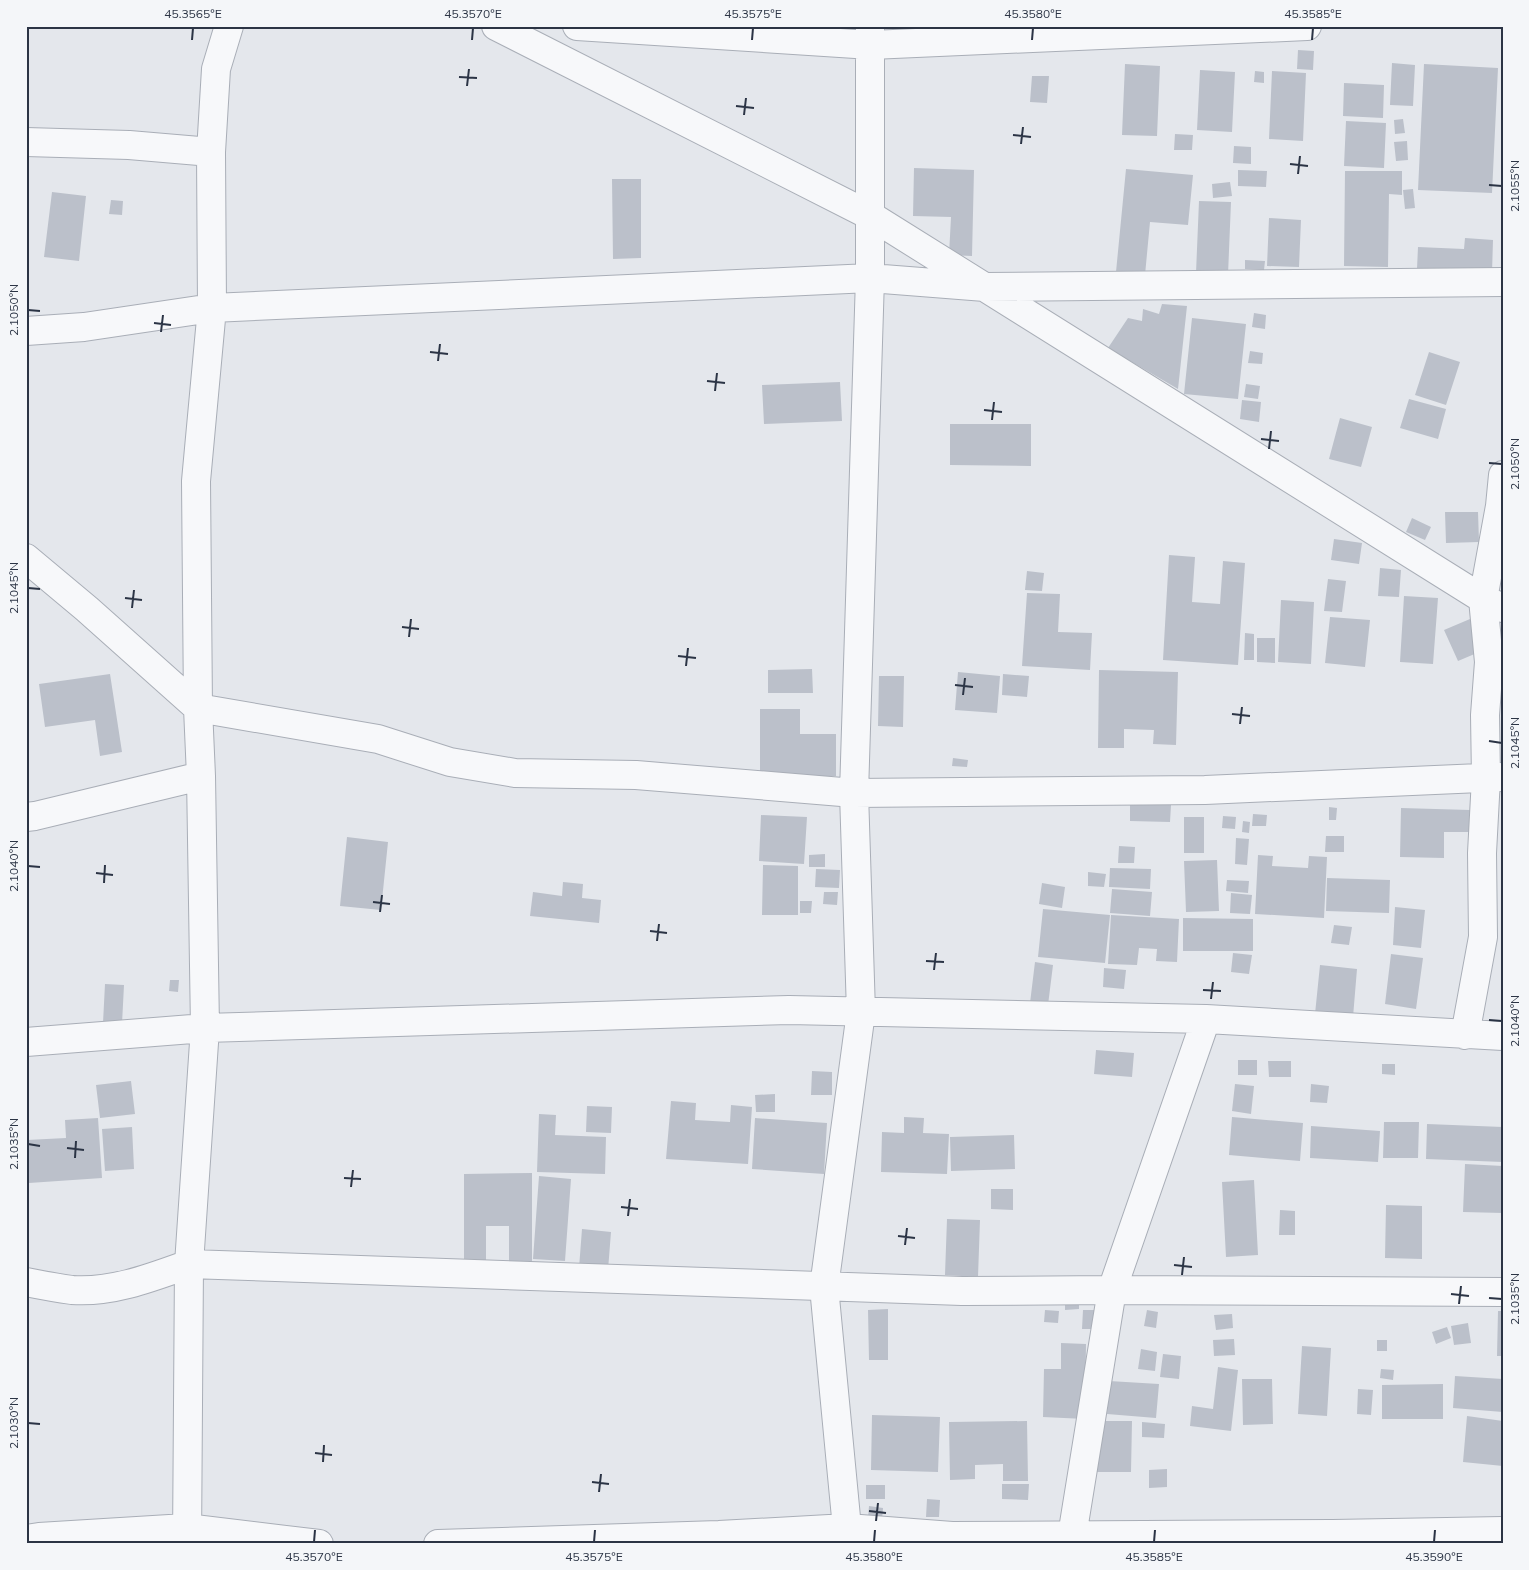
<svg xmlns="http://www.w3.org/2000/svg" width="1529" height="1570" font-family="Mulish,sans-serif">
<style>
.building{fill:#bbc0ca}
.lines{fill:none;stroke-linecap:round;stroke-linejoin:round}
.minor-casing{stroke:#a9aeb7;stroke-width:30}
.minor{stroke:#f7f8fa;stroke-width:28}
.ticks{fill:none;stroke:#2b3445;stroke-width:2}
.neatline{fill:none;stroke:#2b3445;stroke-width:2}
.ticks-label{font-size:12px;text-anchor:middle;fill:#2b3445}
</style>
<rect width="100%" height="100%" fill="#e4e7ec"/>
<path class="building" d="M 1298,50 L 1314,51 L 1313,70 L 1297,69 Z
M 1392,63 L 1415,65 L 1413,106 L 1390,105 Z
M 1125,64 L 1160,66 L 1157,136 L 1122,135 Z
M 1424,64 L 1498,68 L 1492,193 L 1418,190 Z
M 1200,70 L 1235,72 L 1232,132 L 1197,130 Z
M 1255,71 L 1264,72 L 1264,83 L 1254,82 Z
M 1272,71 L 1306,73 L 1303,141 L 1269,139 Z
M 1032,76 L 1049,76 L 1047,103 L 1030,102 Z
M 1344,83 L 1384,85 L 1383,118 L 1343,116 Z
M 1403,119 L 1405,133 L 1395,134 L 1394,120 Z
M 1346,121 L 1386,123 L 1384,168 L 1344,166 Z
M 1175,134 L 1193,135 L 1192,150 L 1174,150 Z
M 1407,141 L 1408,160 L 1396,161 L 1394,142 Z
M 1234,146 L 1251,147 L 1251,164 L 1233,163 Z
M 914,168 L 974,170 L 972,256 L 949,255 L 951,217 L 913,216 Z
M 1126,169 L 1193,175 L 1188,225 L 1150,222 L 1145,275 L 1116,272 Z
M 1238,170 L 1267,171 L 1266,187 L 1238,186 Z
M 1345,171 L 1402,171 L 1402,195 L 1389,194 L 1388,267 L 1344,266 Z
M 612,179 L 641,179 L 641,258 L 613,259 Z
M 1230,182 L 1232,196 L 1213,198 L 1212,184 Z
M 1413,189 L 1415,208 L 1405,209 L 1403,190 Z
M 52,192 L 86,196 L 79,261 L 44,257 Z
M 111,200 L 123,201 L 122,215 L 109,214 Z
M 1199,201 L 1231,202 L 1228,275 L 1196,273 Z
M 1269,218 L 1301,220 L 1299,267 L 1267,266 Z
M 1465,238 L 1493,240 L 1492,273 L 1417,269 L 1418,247 L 1464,249 Z
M 1245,260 L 1265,261 L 1264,270 L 1245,269 Z
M 1162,304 L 1187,306 L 1178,389 L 1108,348 L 1128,318 L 1142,321 L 1143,309 L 1159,314 Z
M 1254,313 L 1266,315 L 1265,329 L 1252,327 Z
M 1192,318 L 1246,324 L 1238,399 L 1184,394 Z
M 1250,351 L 1263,353 L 1262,364 L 1248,363 Z
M 1429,352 L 1460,362 L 1446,405 L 1415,395 Z
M 840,382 L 842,421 L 764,424 L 762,385 Z
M 1246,384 L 1260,386 L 1258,399 L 1244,397 Z
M 1409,399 L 1446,409 L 1438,439 L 1400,428 Z
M 1242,400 L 1261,402 L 1259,422 L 1240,419 Z
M 1340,418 L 1372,427 L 1361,467 L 1329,459 Z
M 950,424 L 1031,424 L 1031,466 L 950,465 Z
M 1445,512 L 1478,512 L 1479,542 L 1446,543 Z
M 1412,518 L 1431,527 L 1425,540 L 1406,532 Z
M 1334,539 L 1362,543 L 1359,564 L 1331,560 Z
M 1169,555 L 1195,557 L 1192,602 L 1220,604 L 1223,561 L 1245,563 L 1238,665 L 1163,660 Z
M 1380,568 L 1401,570 L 1399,597 L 1378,596 Z
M 1027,571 L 1044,573 L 1042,591 L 1025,590 Z
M 1328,579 L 1346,581 L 1342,612 L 1324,611 Z
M 1027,593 L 1060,594 L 1058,632 L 1092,633 L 1090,670 L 1022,666 Z
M 1404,596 L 1438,598 L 1433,664 L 1400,662 Z
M 1281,600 L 1314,602 L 1311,664 L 1278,662 Z
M 1330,617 L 1370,620 L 1365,667 L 1325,663 Z
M 1470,619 L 1484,650 L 1458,661 L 1444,630 Z
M 1245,633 L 1254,634 L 1254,660 L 1244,660 Z
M 1257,638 L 1275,638 L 1275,663 L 1257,662 Z
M 812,669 L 813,693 L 768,693 L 768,670 Z
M 1099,670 L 1178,672 L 1176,745 L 1153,744 L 1154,730 L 1124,729 L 1124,748 L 1098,748 Z
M 958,672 L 1000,676 L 997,713 L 955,710 Z
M 110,674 L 122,752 L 100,756 L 95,720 L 45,727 L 39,684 Z
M 1003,674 L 1029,676 L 1027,697 L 1002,695 Z
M 879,676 L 904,676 L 903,727 L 878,726 Z
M 760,709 L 800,709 L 800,734 L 836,734 L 836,776 L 760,776 Z
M 953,758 L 968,760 L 967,767 L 952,766 Z
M 1130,804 L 1171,805 L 1170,822 L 1130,821 Z
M 1329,807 L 1337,808 L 1336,820 L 1329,820 Z
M 1401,808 L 1470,810 L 1470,832 L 1444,832 L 1444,858 L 1400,857 Z
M 1253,814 L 1267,815 L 1266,826 L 1252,826 Z
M 761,815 L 807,817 L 804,864 L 759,861 Z
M 1223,816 L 1236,817 L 1235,829 L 1222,828 Z
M 1184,817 L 1204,817 L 1204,853 L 1184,853 Z
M 1243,821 L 1250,822 L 1249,833 L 1242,832 Z
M 1326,836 L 1344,836 L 1344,852 L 1325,852 Z
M 347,837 L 388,842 L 381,910 L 340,906 Z
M 1236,838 L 1249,839 L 1247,865 L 1235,864 Z
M 1119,846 L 1135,847 L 1134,863 L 1118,863 Z
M 825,854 L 825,867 L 809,867 L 809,855 Z
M 1258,855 L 1273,856 L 1272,866 L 1308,868 L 1309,856 L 1327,857 L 1324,918 L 1255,914 Z
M 1217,860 L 1219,911 L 1186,912 L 1184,861 Z
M 763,865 L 798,866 L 798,915 L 762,915 Z
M 1110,868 L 1151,869 L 1150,889 L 1109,887 Z
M 816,869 L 840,870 L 839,888 L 815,887 Z
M 1088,872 L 1106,874 L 1104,887 L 1088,886 Z
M 1327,878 L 1390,880 L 1389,913 L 1326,911 Z
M 1227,880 L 1249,881 L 1248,893 L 1226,891 Z
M 563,882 L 583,884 L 582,898 L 601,900 L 599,923 L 530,916 L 533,892 L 562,896 Z
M 1042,883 L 1065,887 L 1062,908 L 1039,904 Z
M 1112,889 L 1152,892 L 1150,916 L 1110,913 Z
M 824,892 L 838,892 L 837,905 L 823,904 Z
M 1231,893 L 1252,895 L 1250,914 L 1230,913 Z
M 800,901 L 812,901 L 811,913 L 800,913 Z
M 1395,907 L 1425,910 L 1421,948 L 1393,945 Z
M 1043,909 L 1110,915 L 1105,963 L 1038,957 Z
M 1111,915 L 1179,919 L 1177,962 L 1156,961 L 1157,949 L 1139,948 L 1137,965 L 1108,964 Z
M 1183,918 L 1253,919 L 1253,951 L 1183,951 Z
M 1334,925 L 1352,927 L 1349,945 L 1331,943 Z
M 1233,953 L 1252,955 L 1249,974 L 1231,972 Z
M 1391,954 L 1423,958 L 1416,1009 L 1385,1004 Z
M 1035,962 L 1053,965 L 1048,1005 L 1030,1003 Z
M 1320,965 L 1357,969 L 1353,1017 L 1315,1014 Z
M 1104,968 L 1126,970 L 1124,989 L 1103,987 Z
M 170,980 L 179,980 L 178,992 L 169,991 Z
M 105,984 L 124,985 L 122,1024 L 103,1023 Z
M 1096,1050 L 1134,1053 L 1132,1077 L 1094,1074 Z
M 1238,1060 L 1257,1060 L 1257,1075 L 1238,1075 Z
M 1268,1061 L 1291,1061 L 1291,1077 L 1269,1077 Z
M 1382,1064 L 1395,1064 L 1395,1075 L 1382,1074 Z
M 812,1071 L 832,1072 L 832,1095 L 811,1095 Z
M 131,1081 L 135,1114 L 100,1118 L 96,1085 Z
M 1235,1084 L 1254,1086 L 1251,1114 L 1232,1111 Z
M 1311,1084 L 1329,1086 L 1327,1103 L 1310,1102 Z
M 775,1094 L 775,1112 L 756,1112 L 755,1095 Z
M 671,1101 L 696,1103 L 695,1120 L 730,1122 L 731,1105 L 752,1107 L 748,1164 L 666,1159 Z
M 587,1106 L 612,1107 L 611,1133 L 586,1132 Z
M 539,1114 L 556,1115 L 555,1135 L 606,1137 L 605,1174 L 537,1172 Z
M 904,1117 L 924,1118 L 923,1133 L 949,1134 L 947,1174 L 881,1172 L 882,1132 L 904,1133 Z
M 1232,1117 L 1303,1123 L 1300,1161 L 1229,1155 Z
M 98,1118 L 102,1178 L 29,1183 L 27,1140 L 66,1138 L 65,1120 Z
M 755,1118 L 827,1123 L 824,1174 L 752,1169 Z
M 1384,1122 L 1419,1122 L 1418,1158 L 1383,1158 Z
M 1427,1124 L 1503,1127 L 1503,1162 L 1426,1159 Z
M 1311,1126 L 1380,1131 L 1378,1162 L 1310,1158 Z
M 132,1127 L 134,1169 L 105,1171 L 102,1129 Z
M 1014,1135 L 1015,1169 L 951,1171 L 950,1137 Z
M 1465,1164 L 1503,1166 L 1503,1213 L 1463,1212 Z
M 532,1173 L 532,1264 L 509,1264 L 509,1226 L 486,1226 L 486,1264 L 464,1264 L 464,1174 Z
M 539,1176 L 571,1179 L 565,1261 L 533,1259 Z
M 1254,1180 L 1258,1255 L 1226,1257 L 1222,1182 Z
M 991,1189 L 1013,1189 L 1013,1210 L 991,1209 Z
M 1386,1205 L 1422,1206 L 1422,1259 L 1385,1258 Z
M 1280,1210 L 1295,1211 L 1295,1235 L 1279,1235 Z
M 947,1219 L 980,1220 L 978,1277 L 945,1275 Z
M 582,1229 L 611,1232 L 608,1270 L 579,1268 Z
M 1065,1297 L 1079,1297 L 1079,1309 L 1065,1310 Z
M 888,1309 L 888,1360 L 869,1360 L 868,1310 Z
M 1045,1310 L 1059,1311 L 1058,1323 L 1044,1322 Z
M 1083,1310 L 1105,1310 L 1104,1329 L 1082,1329 Z
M 1147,1310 L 1158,1312 L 1156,1328 L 1144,1326 Z
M 1498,1311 L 1503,1311 L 1503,1356 L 1497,1356 Z
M 1232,1314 L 1233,1328 L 1216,1330 L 1214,1315 Z
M 1468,1323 L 1471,1343 L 1454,1345 L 1451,1326 Z
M 1447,1327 L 1451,1338 L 1436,1344 L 1432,1332 Z
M 1234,1339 L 1235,1355 L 1214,1356 L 1213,1340 Z
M 1377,1340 L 1387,1340 L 1387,1351 L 1377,1351 Z
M 1061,1343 L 1086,1344 L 1085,1419 L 1043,1417 L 1044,1369 L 1061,1369 Z
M 1302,1346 L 1331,1348 L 1327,1416 L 1298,1414 Z
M 1141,1349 L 1157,1352 L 1155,1371 L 1138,1369 Z
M 1163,1354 L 1181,1356 L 1179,1379 L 1160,1377 Z
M 1218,1367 L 1238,1370 L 1231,1431 L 1190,1426 L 1192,1406 L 1213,1409 Z
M 1381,1369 L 1394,1370 L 1393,1380 L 1380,1378 Z
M 1455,1376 L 1503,1379 L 1503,1412 L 1453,1408 Z
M 1242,1379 L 1272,1379 L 1273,1424 L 1243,1425 Z
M 1109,1381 L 1159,1384 L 1156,1418 L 1107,1414 Z
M 1443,1384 L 1443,1419 L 1382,1419 L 1382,1385 Z
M 1358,1389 L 1373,1390 L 1371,1415 L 1357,1414 Z
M 872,1415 L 940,1417 L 938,1472 L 871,1470 Z
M 1467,1416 L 1503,1421 L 1503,1466 L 1463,1462 Z
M 1027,1421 L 1028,1481 L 1003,1481 L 1003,1464 L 975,1465 L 975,1479 L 950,1480 L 949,1422 Z
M 1095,1421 L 1132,1421 L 1131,1472 L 1094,1472 Z
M 1142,1422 L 1165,1424 L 1164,1438 L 1142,1437 Z
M 1167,1469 L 1167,1487 L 1149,1488 L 1149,1470 Z
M 1002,1484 L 1029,1484 L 1028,1500 L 1002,1499 Z
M 866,1485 L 885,1485 L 885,1499 L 866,1499 Z
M 927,1499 L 940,1500 L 939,1517 L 926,1517 Z
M 869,1506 L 883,1508 L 882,1520 L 868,1518 Z"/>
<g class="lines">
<defs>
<path id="minor" d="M 496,26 L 871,216 L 1483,599 L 1503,608
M 577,26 L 871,45 L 1307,26
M 26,142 L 129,145 L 211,152
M 26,331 L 84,327 L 212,308 L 870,278 L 985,287 L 1503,282
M 26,558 L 87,609 L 198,708 L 378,739 L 450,762 L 515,773 L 636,775 L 854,793 L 1205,790 L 1503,777
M 26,817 L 35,816 L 201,776
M 1465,1035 L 1483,937 L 1482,853 L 1486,778 L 1485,715 L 1489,662 L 1483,599 L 1500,506 L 1503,475
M 26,1042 L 205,1028 L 789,1010 L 1206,1019 L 1503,1036
M 26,1282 C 41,1285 57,1288 72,1290 C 112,1293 153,1277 189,1264 L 962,1291 L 1112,1290 L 1503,1292
M 26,1539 L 39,1537 L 186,1528 L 319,1544
M 187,1544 L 189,1264 L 205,1028 L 201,776 L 198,708 L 196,481 L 212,308 L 211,152 L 216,69 L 229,26
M 438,1544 L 719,1535 L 847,1528 L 952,1536 L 1333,1534 L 1503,1531
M 846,1544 L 847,1528 L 824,1287 L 861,1012 L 854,793 L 870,278 L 870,26
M 1074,1544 L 1072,1536 L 1112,1290 L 1206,1019"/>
</defs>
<use href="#minor" class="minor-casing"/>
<use href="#minor" class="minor"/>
</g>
<path class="ticks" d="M 192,40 L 193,28M 472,40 L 473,28M 752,40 L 753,28M 1032,40 L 1033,28M 1312,40 L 1313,28M 459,77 L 477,78M 467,86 L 469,69M 736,106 L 754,108M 744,115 L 746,98M 1013,135 L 1031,137M 1021,144 L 1023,127M 1290,164 L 1308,166M 1298,174 L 1300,156M 1489,185 L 1502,186M 28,310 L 40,311M 154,323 L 171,325M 161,332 L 163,315M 430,352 L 448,354M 438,361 L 440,344M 707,381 L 725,383M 715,391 L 717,373M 984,410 L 1002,412M 992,420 L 994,402M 1261,439 L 1279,441M 1269,449 L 1271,431M 1489,463 L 1502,464M 28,588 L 40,589M 125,598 L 142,600M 132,608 L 134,590M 402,627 L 419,629M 409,637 L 411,619M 678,656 L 696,658M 686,666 L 688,648M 955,685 L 973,687M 963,695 L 965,678M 1232,714 L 1250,716M 1240,724 L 1242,707M 1489,741 L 1502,743M 28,866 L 40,867M 96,873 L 113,875M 104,883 L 105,865M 373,902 L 390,904M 380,912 L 382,895M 650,931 L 667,933M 657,941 L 659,924M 926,961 L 944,962M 934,970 L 936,953M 1203,990 L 1221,991M 1211,999 L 1213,982M 1489,1020 L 1502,1021M 28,1144 L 40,1146M 67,1148 L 84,1150M 75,1158 L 76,1141M 344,1178 L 361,1179M 351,1187 L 353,1170M 621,1207 L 638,1209M 628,1216 L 630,1199M 898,1236 L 915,1238M 905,1245 L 907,1228M 1174,1265 L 1192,1267M 1182,1275 L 1184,1257M 1451,1294 L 1469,1296M 1489,1298 L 1502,1299M 1459,1304 L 1461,1286M 28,1423 L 40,1424M 315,1453 L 332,1455M 323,1462 L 324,1445M 592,1482 L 609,1484M 599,1492 L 601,1474M 869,1511 L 886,1513M 876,1521 L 878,1503M 314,1542 L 315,1530M 594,1542 L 595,1530M 874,1542 L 875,1530M 1154,1542 L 1155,1530M 1434,1542 L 1435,1530"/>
<rect width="1529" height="1570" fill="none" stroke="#f4f6f9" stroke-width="55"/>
<rect x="28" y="28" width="1474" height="1514" class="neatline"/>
<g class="ticks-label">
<text x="193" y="18">45.3565°E</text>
<text x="473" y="18">45.3570°E</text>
<text x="753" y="18">45.3575°E</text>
<text x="1033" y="18">45.3580°E</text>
<text x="1313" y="18">45.3585°E</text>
<text transform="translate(1515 186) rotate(-90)" y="4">2.1055°N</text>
<text transform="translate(14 310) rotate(-90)" y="4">2.1050°N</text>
<text transform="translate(1515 464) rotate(-90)" y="4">2.1050°N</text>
<text transform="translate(14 588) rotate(-90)" y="4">2.1045°N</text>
<text transform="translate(1515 743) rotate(-90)" y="4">2.1045°N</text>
<text transform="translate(14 866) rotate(-90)" y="4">2.1040°N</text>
<text transform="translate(1515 1021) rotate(-90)" y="4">2.1040°N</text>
<text transform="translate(14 1144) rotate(-90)" y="4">2.1035°N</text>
<text transform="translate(1515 1299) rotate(-90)" y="4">2.1035°N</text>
<text transform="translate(14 1423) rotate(-90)" y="4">2.1030°N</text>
<text x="314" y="1561">45.3570°E</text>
<text x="594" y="1561">45.3575°E</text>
<text x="874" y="1561">45.3580°E</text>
<text x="1154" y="1561">45.3585°E</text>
<text x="1434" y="1561">45.3590°E</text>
</g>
</svg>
